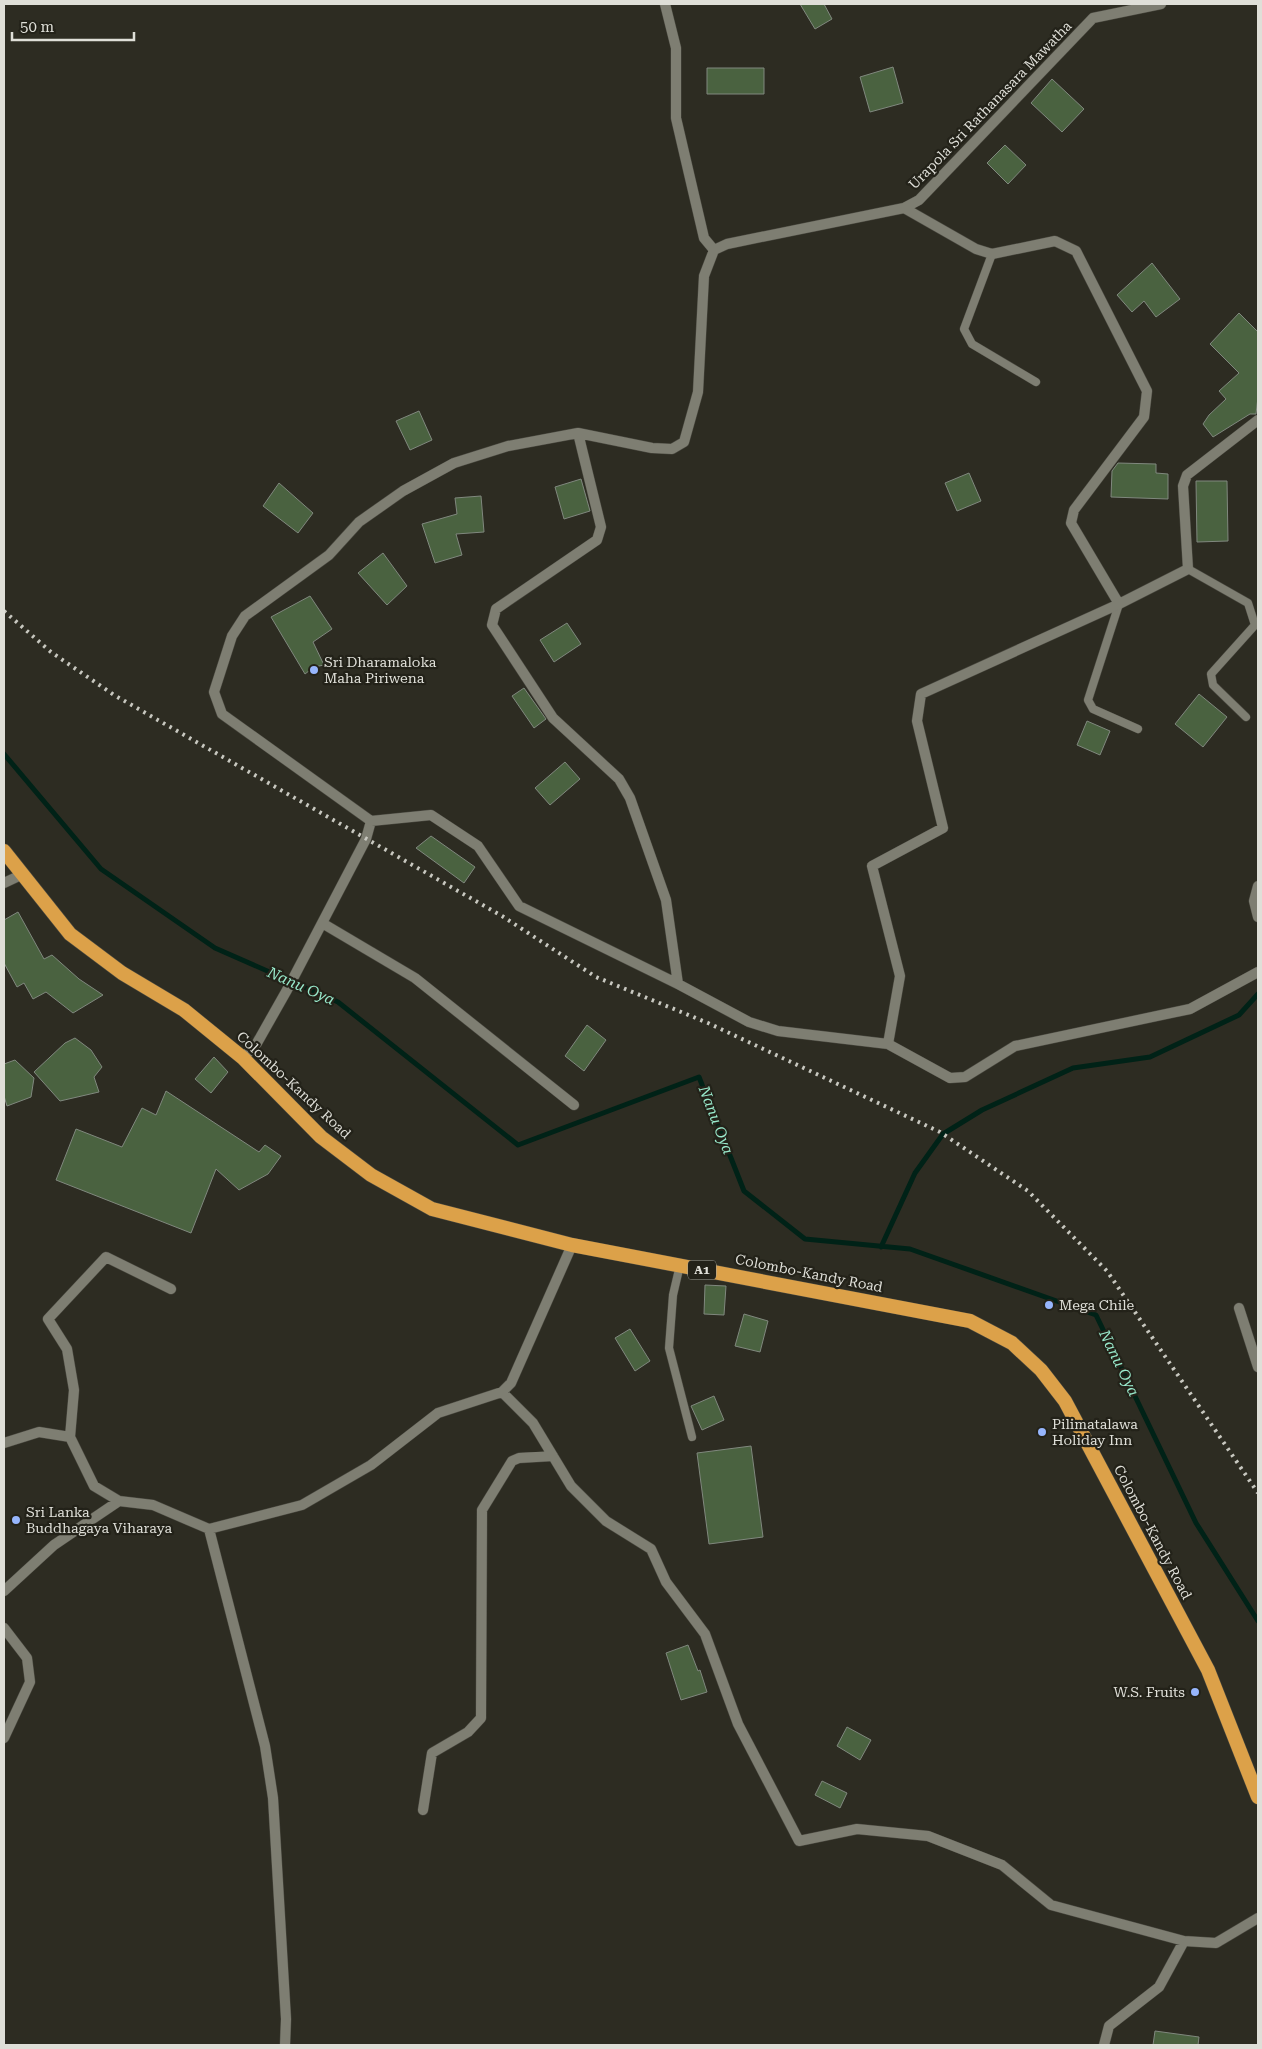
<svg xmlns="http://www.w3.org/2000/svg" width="1262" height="2049" font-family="'Roboto Serif',serif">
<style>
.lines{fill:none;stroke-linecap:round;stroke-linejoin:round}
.stream{stroke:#002217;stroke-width:5}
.building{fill:#4a6240;stroke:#80887e}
.service-casing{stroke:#4a4940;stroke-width:9}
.minor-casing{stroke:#4a4940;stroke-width:11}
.trunk-casing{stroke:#4a4940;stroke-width:15}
.service{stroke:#7e7e72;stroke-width:8}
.minor{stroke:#7e7e72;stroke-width:10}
.trunk{stroke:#dca149;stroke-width:14}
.rail{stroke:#c8c8c0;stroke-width:4;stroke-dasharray:2.5 5;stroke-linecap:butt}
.poi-dot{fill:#97b6fd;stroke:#232219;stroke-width:2}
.labels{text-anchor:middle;stroke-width:4.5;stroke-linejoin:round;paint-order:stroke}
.shield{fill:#232219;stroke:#a7a69f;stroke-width:1}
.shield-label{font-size:12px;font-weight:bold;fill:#dfdfd8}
.street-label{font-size:14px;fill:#dfdfd8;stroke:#232219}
.poi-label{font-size:14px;fill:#dfdfd8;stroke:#232219;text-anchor:start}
.water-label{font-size:15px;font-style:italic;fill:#99eacc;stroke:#232219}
</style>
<rect width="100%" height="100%" fill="#2d2c22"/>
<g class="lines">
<path class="stream" d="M 4,754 L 101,869 L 215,948 L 338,1002 L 518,1145 L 699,1077 L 744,1191 L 805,1239 L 910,1249 L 1096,1315 L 1196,1523 L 1258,1621
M 881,1247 L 915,1173 L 943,1134 L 982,1110 L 1073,1068 L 1150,1057 L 1239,1015 L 1258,994"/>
</g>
<path class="building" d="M 800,4 L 824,4 L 832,19 L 815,29 Z
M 893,67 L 903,103 L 870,112 L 860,77 Z
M 707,68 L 764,68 L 764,94 L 707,94 Z
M 1052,79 L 1084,109 L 1062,132 L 1031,103 Z
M 1005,145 L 1026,165 L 1008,184 L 987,163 Z
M 1152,263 L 1180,299 L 1156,317 L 1144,301 L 1132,312 L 1117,295 Z
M 1239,313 L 1258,332 L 1258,397 L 1256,414 L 1250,414 L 1213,437 L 1203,424 L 1209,415 L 1226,399 L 1219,391 L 1239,373 L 1210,344 Z
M 419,411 L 432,440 L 410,450 L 396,421 Z
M 1118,463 L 1156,464 L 1156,473 L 1168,474 L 1168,499 L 1111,497 L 1112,471 Z
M 969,473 L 981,501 L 957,511 L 945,483 Z
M 581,479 L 590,511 L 564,519 L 555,487 Z
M 1196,481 L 1227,481 L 1228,541 L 1197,542 Z
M 279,483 L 313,513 L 298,533 L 263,506 Z
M 481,496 L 484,532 L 456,534 L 462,555 L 435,563 L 422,524 L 457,514 L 455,498 Z
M 383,553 L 407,586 L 387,605 L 358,573 Z
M 310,596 L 332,629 L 313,642 L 324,665 L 314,667 L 305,674 L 271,617 Z
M 567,623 L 581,644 L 554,662 L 540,640 Z
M 524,688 L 546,719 L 534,728 L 512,696 Z
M 1199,694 L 1227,717 L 1203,747 L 1175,724 Z
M 1087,721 L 1110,731 L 1100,755 L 1077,745 Z
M 565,762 L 580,779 L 550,805 L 535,788 Z
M 431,836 L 475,867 L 464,883 L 416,848 Z
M 18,912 L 44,959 L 52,955 L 79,979 L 103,995 L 73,1013 L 46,992 L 33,999 L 24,983 L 17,987 L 4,963 L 4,920 Z
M 587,1025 L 606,1040 L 584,1071 L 565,1056 Z
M 75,1038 L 91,1050 L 102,1067 L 94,1077 L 99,1092 L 60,1101 L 34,1072 L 65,1043 Z
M 214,1057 L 228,1072 L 211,1093 L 195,1079 Z
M 15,1060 L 34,1078 L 31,1097 L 7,1106 L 4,1096 L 4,1064 Z
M 166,1091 L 259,1152 L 265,1145 L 281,1156 L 268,1174 L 239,1190 L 216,1169 L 191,1233 L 56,1180 L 76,1129 L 122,1147 L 142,1108 L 156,1115 Z
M 705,1285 L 726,1286 L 724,1315 L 704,1314 Z
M 744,1314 L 768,1321 L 760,1352 L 735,1346 Z
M 630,1329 L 650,1361 L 635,1371 L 615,1338 Z
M 714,1396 L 724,1420 L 702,1430 L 691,1406 Z
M 751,1446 L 763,1537 L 709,1544 L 697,1453 Z
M 688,1645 L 698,1671 L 700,1670 L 707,1692 L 681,1700 L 666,1653 Z
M 847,1727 L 871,1740 L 860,1760 L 837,1746 Z
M 822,1781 L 847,1793 L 840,1808 L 815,1795 Z
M 1155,2031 L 1199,2037 L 1198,2045 L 1153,2045 Z"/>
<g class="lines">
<defs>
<path id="service" d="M 992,254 L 964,329 L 972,344 L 1036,382
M 1188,569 L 1248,603 L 1255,625 L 1211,674 L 1213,685 L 1246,717
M 1119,604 L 1088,700 L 1093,709 L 1138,729
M 680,1265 L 673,1295 L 669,1348 L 692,1437"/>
<path id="minor" d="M 665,4 L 676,48 L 676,118 L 704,238 L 714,250
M 904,208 L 976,249 L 992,254 L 1055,241 L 1076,251 L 1147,391 L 1144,417 L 1074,510 L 1071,523 L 1119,604
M 578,433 L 601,527 L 597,540 L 496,609 L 492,625 L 553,718 L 619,779 L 630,798 L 666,900 L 678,984
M 371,821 L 431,815 L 478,846 L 519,906 L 678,984 L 749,1022 L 778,1031 L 888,1044 L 950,1078 L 965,1077 L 1015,1046 L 1190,1009 L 1258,972
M 4,883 L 21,875
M 1258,886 L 1254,901 L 1258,917
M 322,923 L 415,978 L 574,1105
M 888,1044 L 900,976 L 872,866 L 943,828 L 917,721 L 921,694 L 1119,604 L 1188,569 L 1183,486 L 1187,475 L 1258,420
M 243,1058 L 257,1043 L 287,990 L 366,839 L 371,821 L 222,714 L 214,692 L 232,636 L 245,616 L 329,555 L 359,522 L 403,491 L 454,463 L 508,446 L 578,433 L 652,448 L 672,449 L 684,442 L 698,392 L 704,276 L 714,250 L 727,244 L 904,208 L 919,200 L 1093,18 L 1161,4
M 1239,1308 L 1258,1367
M 502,1392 L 533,1423 L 571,1486 L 606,1521 L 651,1549 L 666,1582 L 705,1634 L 738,1724 L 799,1841 L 857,1829 L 928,1836 L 1002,1865 L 1051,1905 L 1184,1941 L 1216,1943 L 1258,1918
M 4,1443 L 39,1432 L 70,1437
M 119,1501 L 94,1486 L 70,1437 L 74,1390 L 67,1349 L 48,1319 L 106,1257 L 171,1289
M 209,1529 L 265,1746 L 273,1798 L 286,2019 L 285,2045
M 4,1591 L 54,1545 L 119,1501 L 153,1505 L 209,1529 L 302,1505 L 371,1465 L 438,1413 L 502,1392 L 511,1383 L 572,1245
M 4,1628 L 27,1658 L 30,1682 L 4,1738
M 423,1810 L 432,1753 L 468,1732 L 481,1718 L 482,1510 L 512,1461 L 519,1458 L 553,1456
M 1104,2045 L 1109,2026 L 1159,1987 L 1184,1941"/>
<path id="trunk" d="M 4,851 L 70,934 L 122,973 L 184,1010 L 243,1058 L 321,1137 L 371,1175 L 432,1209 L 572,1245 L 970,1321 L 1012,1343 L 1041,1370 L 1065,1401 L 1208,1670 L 1258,1797"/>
</defs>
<use href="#service" class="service-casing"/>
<use href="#minor" class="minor-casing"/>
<use href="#trunk" class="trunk-casing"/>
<use href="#service" class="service"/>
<use href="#minor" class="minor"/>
<use href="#trunk" class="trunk"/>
<path class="rail" d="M 4,611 L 51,652 L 114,695 L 502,916 L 596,977 L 708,1023 L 940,1132 L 1028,1191 L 1107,1271 L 1258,1493"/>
</g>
<g class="poi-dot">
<circle cx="314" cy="670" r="5"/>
<circle cx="1049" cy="1305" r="5"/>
<circle cx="1042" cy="1432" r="5"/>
<circle cx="16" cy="1520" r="5"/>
<circle cx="1195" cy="1692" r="5"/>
</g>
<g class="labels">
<rect class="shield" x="688" y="1260.5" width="28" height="19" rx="4"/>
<g class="shield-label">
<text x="702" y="1274">A1</text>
</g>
<g class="street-label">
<text transform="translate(990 105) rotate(-46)" y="5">Urapola Sri Rathanasara Mawatha</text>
<text transform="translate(294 1085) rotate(43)" y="5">Colombo-Kandy Road</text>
<text transform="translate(809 1273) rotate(11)" y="5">Colombo-Kandy Road</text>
<text transform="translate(1153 1532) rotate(62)" y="5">Colombo-Kandy Road</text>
</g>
<g class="poi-label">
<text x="324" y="667">Sri Dharamaloka<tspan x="324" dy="16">Maha Piriwena</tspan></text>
<text x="1059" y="1310">Mega Chile</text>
<text x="1052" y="1429">Pilimatalawa<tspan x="1052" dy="16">Holiday Inn</tspan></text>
<text x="26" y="1517">Sri Lanka<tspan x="26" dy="16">Buddhagaya Viharaya</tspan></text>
<text x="1185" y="1697" text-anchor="end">W.S. Fruits</text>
</g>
<g class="water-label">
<text transform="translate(301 986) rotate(24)" y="5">Nanu Oya</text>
<text transform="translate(716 1120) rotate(69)" y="5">Nanu Oya</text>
<text transform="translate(1119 1363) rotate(64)" y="5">Nanu Oya</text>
</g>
</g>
<rect width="1262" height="2049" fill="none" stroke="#dfdfd8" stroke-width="10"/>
<path d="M12 32v8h122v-8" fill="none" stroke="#dfdfd8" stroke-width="2.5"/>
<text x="20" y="32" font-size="15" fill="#dfdfd8" stroke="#232219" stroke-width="4" paint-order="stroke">50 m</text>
</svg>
